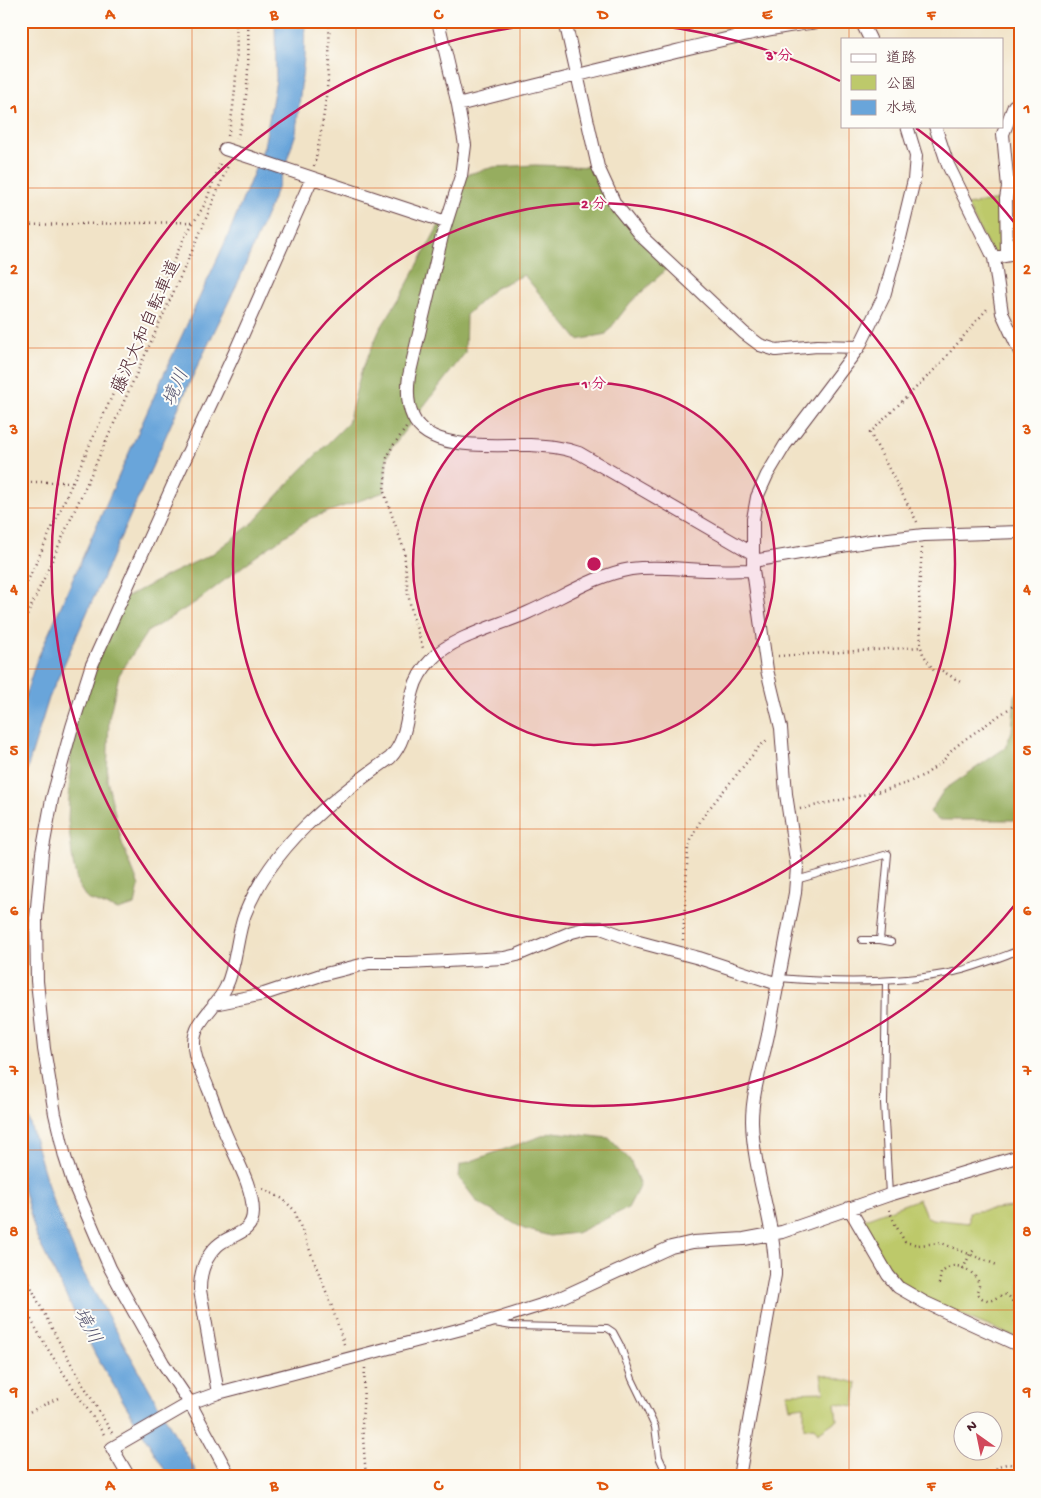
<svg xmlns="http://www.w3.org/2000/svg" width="1041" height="1498" font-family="'Gochi Hand','Klee One',sans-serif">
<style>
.green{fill:#bdc96b;stroke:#84744b}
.forest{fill:#96ad5f;stroke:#706645}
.water{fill:#69a5da;stroke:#5a6282}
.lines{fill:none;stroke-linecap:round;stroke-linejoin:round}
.lane-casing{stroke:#633c42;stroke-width:8}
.street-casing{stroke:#633c42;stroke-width:14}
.path{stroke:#633c42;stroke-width:2.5;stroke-dasharray:1 4;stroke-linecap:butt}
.lane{stroke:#fff;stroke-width:6}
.street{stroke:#fff;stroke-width:12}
.grid{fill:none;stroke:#e0560e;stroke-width:1;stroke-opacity:0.55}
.ring{fill:none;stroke:#c2185b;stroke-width:2.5}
.labels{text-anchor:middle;stroke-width:4;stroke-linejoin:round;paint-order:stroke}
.street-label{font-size:18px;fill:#4a1f2b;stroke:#fdfcf7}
.water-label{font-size:19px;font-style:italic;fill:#565571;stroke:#fdfcf7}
.centre{fill:#c2185b;stroke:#fdfcf7;stroke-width:2.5}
.ring-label{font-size:15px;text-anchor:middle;font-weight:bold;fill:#c2185b;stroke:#fdfcf7;stroke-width:4;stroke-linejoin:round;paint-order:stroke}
.neatline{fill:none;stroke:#e0560e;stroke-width:2}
.grid-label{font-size:16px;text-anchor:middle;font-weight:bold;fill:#e0560e}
</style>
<rect width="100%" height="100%" fill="#fdfcf7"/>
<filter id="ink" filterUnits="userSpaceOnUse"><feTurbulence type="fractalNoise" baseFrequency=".02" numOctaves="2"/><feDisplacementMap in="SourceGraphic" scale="10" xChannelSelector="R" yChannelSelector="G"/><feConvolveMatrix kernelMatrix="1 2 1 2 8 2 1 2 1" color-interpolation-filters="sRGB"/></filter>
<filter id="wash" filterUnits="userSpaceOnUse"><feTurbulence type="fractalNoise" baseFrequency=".0096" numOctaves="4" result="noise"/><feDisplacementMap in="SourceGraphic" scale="20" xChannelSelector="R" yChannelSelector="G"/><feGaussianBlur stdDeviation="1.12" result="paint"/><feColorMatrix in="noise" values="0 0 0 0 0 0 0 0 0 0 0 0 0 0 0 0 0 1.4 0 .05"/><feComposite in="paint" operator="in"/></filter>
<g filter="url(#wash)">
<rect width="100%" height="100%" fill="#f1e3c7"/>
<path class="green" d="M 1006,199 L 1007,255 L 994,258 L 967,205 Z
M 919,1199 L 926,1216 L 932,1219 L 969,1223 L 969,1212 L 1020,1206 L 1020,1339 L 907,1293 L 857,1222 Z
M 821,1374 L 857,1383 L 854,1406 L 835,1403 L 837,1420 L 818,1433 L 814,1427 L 804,1428 L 804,1406 L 790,1408 L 787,1393 L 824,1392 Z"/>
<path class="forest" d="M 535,165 L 598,167 L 615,204 L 671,265 L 630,303 L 606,334 L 578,340 L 524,275 L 495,288 L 466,315 L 465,353 L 392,447 L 387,458 L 384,492 L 311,518 L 255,557 L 196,602 L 147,632 L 119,675 L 109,718 L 107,780 L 122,843 L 139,886 L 135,905 L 118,910 L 87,899 L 78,885 L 73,863 L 68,821 L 72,727 L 121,600 L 168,575 L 212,554 L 254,522 L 299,472 L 348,423 L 361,372 L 380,329 L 402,294 L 454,197 L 461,176 L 494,167 Z
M 1020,687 L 1020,820 L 938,820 L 930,812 L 944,790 L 1005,748 L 1012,731 L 1015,696 Z
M 553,1132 L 609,1138 L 630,1160 L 640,1185 L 628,1208 L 576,1233 L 550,1236 L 524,1229 L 478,1203 L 459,1178 L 460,1165 Z"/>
<path class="water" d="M 275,21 L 305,21 L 304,58 L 296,133 L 279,184 L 240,278 L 189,384 L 49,698 L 29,763 L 21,803 L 21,709 L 36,662 L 164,374 L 227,238 L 264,147 L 276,80 Z
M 21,1093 L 52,1199 L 83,1272 L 199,1477 L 169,1477 L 96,1356 L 37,1238 L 21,1181 Z"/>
</g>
<g filter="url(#ink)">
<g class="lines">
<defs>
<path id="lane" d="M 796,880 L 888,854 L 880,940 L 862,940
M 880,940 L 891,942
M 779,978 C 836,983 898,984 954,972 C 976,967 998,958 1020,950
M 886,981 L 884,1103 L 889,1195
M 494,1323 L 512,1326 L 607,1328 L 613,1332 L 621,1347 L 632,1379 L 650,1416 L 655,1427 L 659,1457 L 668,1477"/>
<path id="street" d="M 438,21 L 458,105 L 465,145 L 461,176 L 442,236 L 409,376 C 407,390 407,404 413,417 C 429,453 499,444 530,445 C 547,446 562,447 579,453 L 752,553
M 565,21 L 598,167 L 615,204 L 640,235 L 744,333 L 760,345 L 776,350 L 817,346 L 859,347
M 861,21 L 870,39
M 458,105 C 531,86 603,69 676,51 C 728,39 780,24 833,21
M 935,126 L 948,165 L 994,258 L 1002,313 L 1020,352
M 225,149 L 446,222
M 1007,255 L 1006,199 L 1008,187 L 1003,134 L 1014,106 L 1020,107
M 999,257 L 1020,253
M 753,561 L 871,541 L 924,535 L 1020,532
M 214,1004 L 264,994 L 321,975 L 369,963 L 408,963 L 504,958 L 517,955 L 572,932 L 588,928 L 601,928 L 639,942 L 699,958 L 778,984
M 849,1208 L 888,1275 L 898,1287 L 924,1302 L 1020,1346
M 218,1393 L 200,1290 C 200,1273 204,1258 217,1246 C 229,1234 253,1235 253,1212 C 253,1186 234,1155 224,1130 C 218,1117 214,1102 208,1088 C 203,1074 194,1060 194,1045 C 193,1021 217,1007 226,987 C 237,964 236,937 245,914 C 272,846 332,799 390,758 C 408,739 406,715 413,691 C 416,679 423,668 432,659 C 452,637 500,625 527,613 C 561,598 595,575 631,569 C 657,565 685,570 711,570 C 725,571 739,570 753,570
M 129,1477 L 112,1448 L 190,1403 L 218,1393 L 488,1322 L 551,1302 L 671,1247 L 693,1242 L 744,1239 L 782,1232 L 889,1195 L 1020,1156
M 230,1477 L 190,1403 L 163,1363 L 124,1294 L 110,1268 L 73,1182 L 65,1157 L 55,1114 L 44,1049 L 37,981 L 36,918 L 42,853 L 52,799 L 72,727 L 91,667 L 178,474 L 235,352 L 312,178
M 739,1477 L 775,1275 C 776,1223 753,1174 752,1121 C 752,1093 762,1063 768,1035 C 777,988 786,940 795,893 L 797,867 L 786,794 L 781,728 L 767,670 L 753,570 L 753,519 L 757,497 L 767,475 L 785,445 L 859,347 L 884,296 L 900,238 L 914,180 L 916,156 L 907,126"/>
</defs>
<use href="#lane" class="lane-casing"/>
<use href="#street" class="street-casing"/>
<path class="path" d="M 228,136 C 236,98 238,60 236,21
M 237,139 C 249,101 249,61 248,21
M 314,166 C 325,117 331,72 329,21
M 21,225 L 194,222
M 406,428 L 392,447 L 387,458 L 384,492 L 404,550 L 408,594 L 413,617 L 423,648
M 21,482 L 72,482
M 917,522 L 870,433 L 939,365 L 987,309
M 922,548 L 919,591 L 921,647 L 923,654 L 934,671 L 941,670 L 962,683
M 21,596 L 184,238 L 205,204 L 221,161
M 21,629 L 197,240 L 229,163
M 778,656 L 921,647
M 800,809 L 885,790 L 907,783 L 926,774 L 943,761 L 953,749 L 964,740 L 1020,701
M 683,940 L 688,848 L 695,830 L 704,815 L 759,747 L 767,740
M 263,1189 L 283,1199 L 294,1210 L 331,1304 L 345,1347
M 889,1210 L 895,1224 L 905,1242 L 918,1245 L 941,1243 L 997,1265
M 21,1265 C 47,1324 79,1378 112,1433
M 963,1269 L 970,1254 L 974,1250
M 939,1284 L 941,1273 C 945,1270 949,1266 955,1266 C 964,1266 978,1275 979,1285 C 979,1288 977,1290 977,1293 L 982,1298 L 990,1301 L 1004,1294 C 1015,1297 1012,1308 1020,1315
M 21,1302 L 47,1348 L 105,1436
M 365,1368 L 362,1424 L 366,1477
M 21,1416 L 58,1398
M 991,1477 L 998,1466 L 1007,1464 L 1020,1465"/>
<use href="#lane" class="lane"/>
<use href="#street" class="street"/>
</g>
</g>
<path class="grid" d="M 192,21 L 192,1477M 356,21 L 356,1477M 520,21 L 520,1477M 685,21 L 685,1477M 849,21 L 849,39M 849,126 L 849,1477M 21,188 L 1020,188M 21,348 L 1020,348M 21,508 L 1020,508M 21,669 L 1020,669M 21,829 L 1020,829M 21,990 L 1020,990M 21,1150 L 1020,1150M 21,1310 L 1020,1310"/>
<circle cx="594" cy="564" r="181" fill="#c2185b" fill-opacity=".12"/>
<g class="ring">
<circle cx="594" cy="564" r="181"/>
<circle cx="594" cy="564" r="361"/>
<path d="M1018 901A542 542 0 1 1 840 81M916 128A542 542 0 0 1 1018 227"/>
</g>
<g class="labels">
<g class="street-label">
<text transform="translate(145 326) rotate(-66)" y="6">藤沢大和自転車道</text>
</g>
<g class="water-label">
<text transform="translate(174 387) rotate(-66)" y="7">境川</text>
<text transform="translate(89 1325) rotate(62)" y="7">境川</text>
</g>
</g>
<circle cx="594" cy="564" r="8" class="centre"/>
<g class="ring-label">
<text x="779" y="60">3 分</text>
<text x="594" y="208">2 分</text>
<text x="594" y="388">1 分</text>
</g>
<rect width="1041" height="1498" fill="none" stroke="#fdfcf7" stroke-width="55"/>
<rect x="841" y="38" width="162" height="90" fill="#fdfcf7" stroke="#b5a4a5"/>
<rect x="851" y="54" width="25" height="8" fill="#ffffff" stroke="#b5a4a5"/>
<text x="886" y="62" font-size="15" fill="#4a1f2b">道路</text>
<rect x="851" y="75" width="25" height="15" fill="#bdc96b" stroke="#b5a4a5"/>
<text x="886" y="88" font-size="15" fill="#4a1f2b">公園</text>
<rect x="851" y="100" width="25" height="15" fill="#69a5da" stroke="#b5a4a5"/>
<text x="886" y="112" font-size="15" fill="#4a1f2b">水域</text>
<g transform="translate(978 1436) rotate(327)"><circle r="24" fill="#fdfcf7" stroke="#b5a4a5"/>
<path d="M0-4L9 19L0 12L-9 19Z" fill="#d1495b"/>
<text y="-8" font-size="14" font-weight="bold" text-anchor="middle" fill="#4a1f2b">N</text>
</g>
<rect x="28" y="28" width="986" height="1442" class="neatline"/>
<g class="grid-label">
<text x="110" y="19">A</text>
<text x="274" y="19">B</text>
<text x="438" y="19">C</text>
<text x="603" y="19">D</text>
<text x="767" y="19">E</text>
<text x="931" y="19">F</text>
<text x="14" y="113">1</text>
<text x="1027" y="113">1</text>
<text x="14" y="274">2</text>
<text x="1027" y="274">2</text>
<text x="14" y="434">3</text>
<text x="1027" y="434">3</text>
<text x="14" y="594">4</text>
<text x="1027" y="594">4</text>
<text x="14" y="755">5</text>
<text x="1027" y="755">5</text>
<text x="14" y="915">6</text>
<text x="1027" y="915">6</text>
<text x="14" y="1075">7</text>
<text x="1027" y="1075">7</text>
<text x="14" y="1236">8</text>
<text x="1027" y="1236">8</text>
<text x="14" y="1396">9</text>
<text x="1027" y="1396">9</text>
<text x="110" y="1490">A</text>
<text x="274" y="1490">B</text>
<text x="438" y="1490">C</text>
<text x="603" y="1490">D</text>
<text x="767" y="1490">E</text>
<text x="931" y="1490">F</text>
</g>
</svg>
